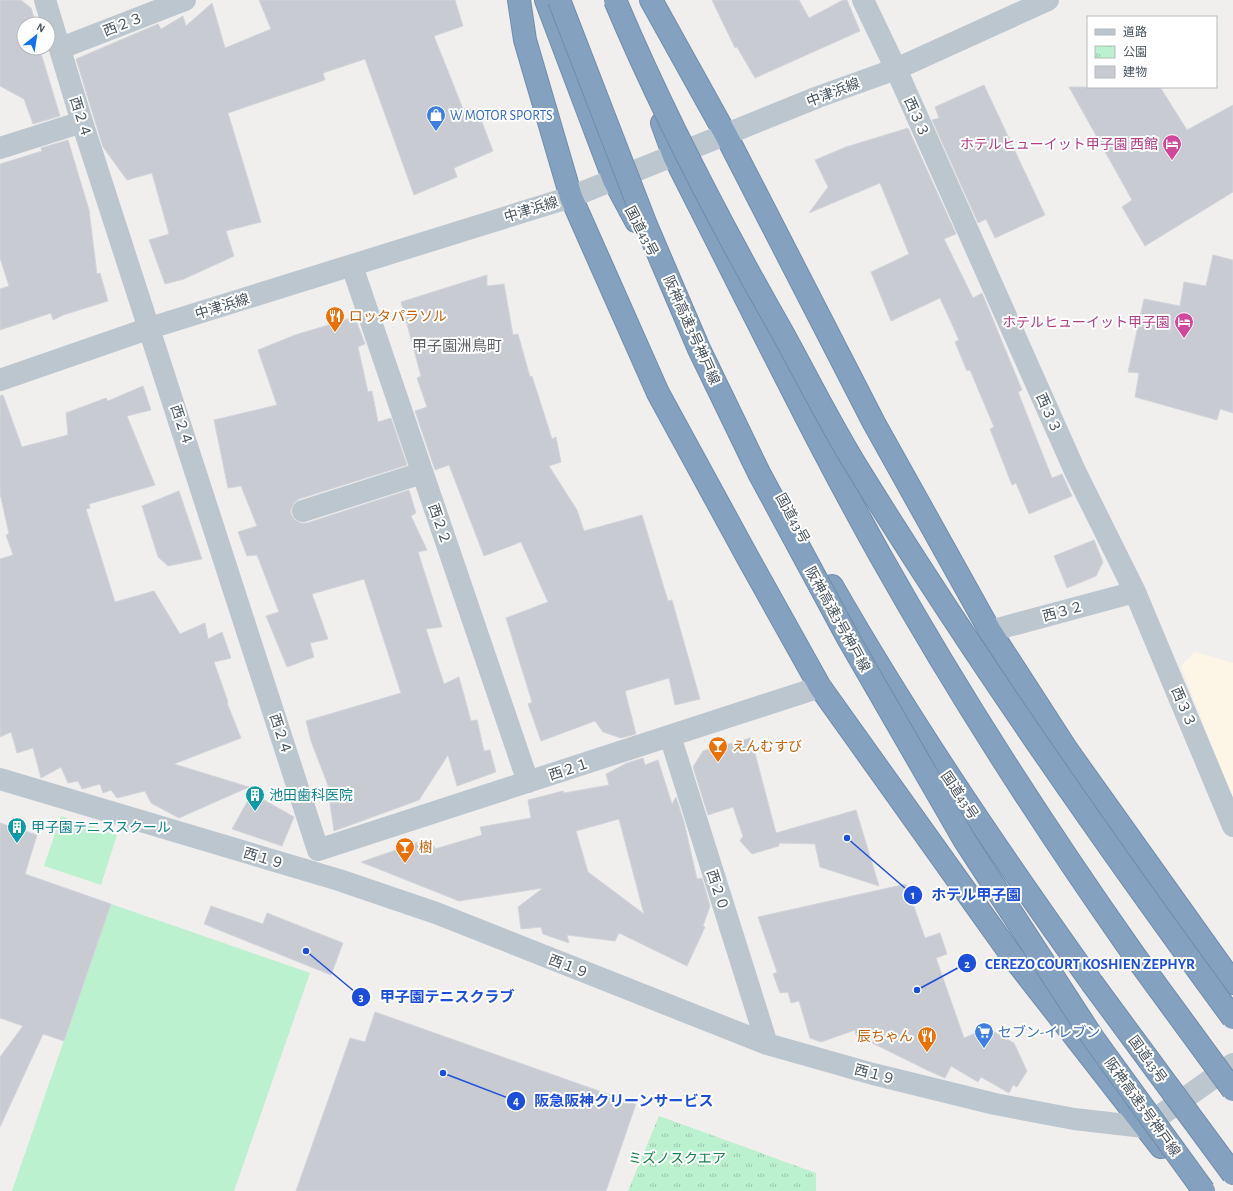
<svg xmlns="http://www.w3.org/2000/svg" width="1233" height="1191" font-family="'Alegreya Sans','Noto Sans JP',sans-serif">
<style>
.commercial{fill:#fdf6e7}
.grass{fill:#bbf1cf}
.park{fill:url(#park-tufts)}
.building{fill:#c8cbd1;stroke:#d2d5da;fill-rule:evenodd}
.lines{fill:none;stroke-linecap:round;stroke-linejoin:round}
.highway-casing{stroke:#6f8dab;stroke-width:24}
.minor{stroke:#bcc6ce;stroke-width:22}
.highway{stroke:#84a2bf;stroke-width:22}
.highway-bridge-casing{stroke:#6f8dab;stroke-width:24;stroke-linecap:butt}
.highway-bridge{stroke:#84a2bf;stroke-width:22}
.labels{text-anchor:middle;stroke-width:4;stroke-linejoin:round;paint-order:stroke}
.street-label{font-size:14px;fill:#46525d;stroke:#fff}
.shop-label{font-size:14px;fill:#366cbe;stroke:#fff;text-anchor:start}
.hotel-label{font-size:14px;fill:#b23c85;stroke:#fff;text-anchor:end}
.food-label{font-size:14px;fill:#c56008;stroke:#fff;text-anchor:start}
.culture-label{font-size:14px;fill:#0d838f;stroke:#fff;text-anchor:start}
.park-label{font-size:14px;fill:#138149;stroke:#fff}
.neighbourhood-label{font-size:15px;fill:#5b5f64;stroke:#fff}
.leader{fill:none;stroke:#1d4ed8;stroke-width:1.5}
.callout-dot{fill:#1d4ed8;stroke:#fff;stroke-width:1.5}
.mark-label{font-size:12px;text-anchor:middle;font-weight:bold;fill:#fff}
.callout-label{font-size:15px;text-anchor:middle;font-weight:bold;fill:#1d4ed8;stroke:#fff;stroke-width:4;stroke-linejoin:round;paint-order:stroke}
</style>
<defs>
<pattern id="park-tufts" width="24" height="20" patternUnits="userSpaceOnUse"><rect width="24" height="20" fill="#bbf1cf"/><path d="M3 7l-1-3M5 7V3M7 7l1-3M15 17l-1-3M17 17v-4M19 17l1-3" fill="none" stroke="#9ac6ab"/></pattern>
</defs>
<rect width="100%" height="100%" fill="#f1eeee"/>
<path class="commercial" d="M 1195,652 L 1233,663 L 1233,800 L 1181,666 Z"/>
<path class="grass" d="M 61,816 L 117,835 L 101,885 L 44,866 Z
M 111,904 L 310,973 L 234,1191 L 12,1191 Z"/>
<path class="park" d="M 659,1116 L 816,1173 L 816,1191 L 628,1191 Z"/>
<path class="building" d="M 0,0 L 21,0 L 31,8 L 36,24 L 24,24 L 24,48 L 43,48 L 40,50 L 60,116 L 33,124 L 24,99 L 0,86 Z
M 259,0 L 455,0 L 463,26 L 434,36 L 463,109 L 477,109 L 493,151 L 454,168 L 457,177 L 414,195 L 365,59 L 323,73 L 325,80 L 228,113 L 261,222 L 226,231 L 234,256 L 184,279 L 165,284 L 149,240 L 169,234 L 152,173 L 127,180 L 103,147 L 76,59 L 158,24 L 161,29 L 183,16 L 186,26 L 212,3 L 225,48 L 271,29 Z
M 712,0 L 799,0 L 809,18 L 843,0 L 847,0 L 860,31 L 755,78 L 737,47 L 735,48 Z
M 984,85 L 1045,215 L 995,238 L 986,219 L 978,223 L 932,120 L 939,118 L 935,107 Z
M 1069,87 L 1160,87 L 1187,130 L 1233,105 L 1233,192 L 1145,246 L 1122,207 L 1132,200 Z
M 908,128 L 956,234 L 944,239 L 973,298 L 982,293 L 1022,390 L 1018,392 L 1052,478 L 1062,474 L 1072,496 L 1029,514 L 1016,483 L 1012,485 L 990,429 L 994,427 L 970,370 L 967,371 L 955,342 L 959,340 L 940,298 L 891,321 L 871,272 L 909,254 L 880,183 L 809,213 L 828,187 L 815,160 L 846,147 Z
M 68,140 L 89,210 L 97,274 L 100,273 L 108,301 L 63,315 L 53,320 L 51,313 L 0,330 L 0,289 L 9,286 L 0,258 L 0,164 L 42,151 L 41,148 Z
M 1213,255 L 1233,260 L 1233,413 L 1220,409 L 1217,420 L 1135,397 L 1139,373 L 1128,372 L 1144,299 L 1180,306 L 1184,282 L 1206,286 Z
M 487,275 L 487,286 L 504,284 L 513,335 L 518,334 L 530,377 L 532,376 L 552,439 L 556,437 L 561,462 L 549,466 L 577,510 L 584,531 L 642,515 L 668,601 L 672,600 L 700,699 L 675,705 L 669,678 L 625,691 L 636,734 L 621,738 L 603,732 L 595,721 L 541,741 L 528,704 L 532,702 L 506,618 L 548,602 L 521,542 L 484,556 L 449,465 L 435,470 L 415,411 L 427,407 L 417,378 L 421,376 L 401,302 Z
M 355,317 L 365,344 L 358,347 L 368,392 L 372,391 L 378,422 L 391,418 L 407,465 L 299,499 L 294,503 L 291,509 L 291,514 L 295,520 L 301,523 L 307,523 L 409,490 L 416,513 L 411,516 L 427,550 L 418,552 L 442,627 L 426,629 L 444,684 L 459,677 L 471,721 L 477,720 L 484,751 L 490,750 L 496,772 L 457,786 L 448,755 L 419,800 L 334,831 L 329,797 L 332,796 L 311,741 L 306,721 L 401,693 L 364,579 L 312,594 L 328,639 L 310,643 L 314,657 L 287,667 L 266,616 L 279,612 L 257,555 L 247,556 L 238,532 L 257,526 L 241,486 L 228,488 L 214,420 L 277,405 L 258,350 L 295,335 Z
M 143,386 L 151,410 L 127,416 L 155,485 L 89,504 L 90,508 L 86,509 L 115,602 L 154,591 L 180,634 L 205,623 L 208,639 L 222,632 L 231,658 L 214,662 L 228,702 L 227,703 L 241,738 L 174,764 L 249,787 L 179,818 L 151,803 L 145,791 L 117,798 L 111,790 L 103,793 L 100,784 L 82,789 L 78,781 L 68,783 L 61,767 L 41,778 L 33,748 L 17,753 L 11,732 L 0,737 L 0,559 L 13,555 L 6,535 L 9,534 L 0,493 L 0,396 L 3,395 L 22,447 L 68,435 L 66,413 L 106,398 L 108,401 Z
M 179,491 L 202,559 L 168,566 L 158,557 L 142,506 Z
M 1094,540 L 1103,562 L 1096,576 L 1067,588 L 1054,556 Z
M 751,738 L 776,833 L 856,810 L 879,886 L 820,867 L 815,844 L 779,843 L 779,846 L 752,854 L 740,841 L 743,836 L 733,807 L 708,815 L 693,767 L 703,751 Z
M 643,758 L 645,765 L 658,760 L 672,804 L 676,797 L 684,822 L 697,879 L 702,878 L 710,906 L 703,926 L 705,927 L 687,966 L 619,933 L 615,941 L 567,935 L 569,943 L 543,934 L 541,927 L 521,929 L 518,907 L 543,888 L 459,901 L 361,862 L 431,838 L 435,849 L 482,835 L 480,827 L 531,818 L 528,800 L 563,791 L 564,793 L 609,785 L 606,774 L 627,763 ZM 619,819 L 644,914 L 588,872 L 576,831 Z
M 252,793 L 294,817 L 282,846 L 232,829 Z
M 0,823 L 37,835 L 25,874 L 111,904 L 64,1041 L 43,1034 L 0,1127 L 0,1057 L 23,1026 L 0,1018 Z
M 906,884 L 925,938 L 940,933 L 947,954 L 936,958 L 964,1038 L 987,1028 L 1014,1043 L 1027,1071 L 1017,1087 L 1013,1085 L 1009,1093 L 981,1077 L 978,1082 L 951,1066 L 945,1078 L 929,1071 L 856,1035 L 855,1030 L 821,1042 L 810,1038 L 799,1001 L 791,1003 L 788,992 L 780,993 L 773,974 L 777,972 L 758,917 Z
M 211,906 L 263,924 L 267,913 L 343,943 L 331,975 L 204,924 Z
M 375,1012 L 636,1104 L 606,1191 L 296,1191 L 350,1038 L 365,1042 Z"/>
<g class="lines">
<defs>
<path id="highway" d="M 519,0 L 525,40 L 571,197 L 658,393 L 748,558 L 820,687 L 1012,956 L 1161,1147
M 546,0 L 614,180 L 636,221
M 651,0 L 726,135 L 874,423 L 990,631 L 1067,750 L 1233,983
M 662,123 L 674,156 C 742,289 807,424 880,555 C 957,692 1042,824 1132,952
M 832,586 C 911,724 1000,854 1092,983"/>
</defs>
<use href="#highway" class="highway-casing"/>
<path class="minor" d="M 45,0 L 82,122 L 318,850
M 863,0 L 896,69 L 1075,471 L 1135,592 L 1233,826
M 61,48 L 185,0
M 0,148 L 82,122
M 352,266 L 528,782
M 0,380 L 150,328 L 571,197 L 818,97 L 896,69 L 1048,0
M 303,511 L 422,473
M 990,631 L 1135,592
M 670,736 L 767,1044
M 0,779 L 339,880 L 436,913 L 767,1044 L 873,1074 L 995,1104 L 1074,1119 L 1144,1127 L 1233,1064
M 318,850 L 820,687"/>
<use href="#highway" class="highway"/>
<defs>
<path id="highway-bridge" d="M 559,0 L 646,225 L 699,349 L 759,473 L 848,638 L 965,841 L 1093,1038 L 1204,1191
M 615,0 C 663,114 721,225 782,332 C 808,379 832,428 861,474 C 977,661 1103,841 1233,1018
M 1132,952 L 1233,1090
M 1092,983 L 1233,1174"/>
</defs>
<use href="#highway-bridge" class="highway-bridge-casing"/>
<use href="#highway-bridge" class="highway-bridge"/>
</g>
<defs>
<symbol id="shop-pin" viewBox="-11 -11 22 30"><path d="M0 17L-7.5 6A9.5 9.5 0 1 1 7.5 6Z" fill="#3f7fe0" stroke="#fff"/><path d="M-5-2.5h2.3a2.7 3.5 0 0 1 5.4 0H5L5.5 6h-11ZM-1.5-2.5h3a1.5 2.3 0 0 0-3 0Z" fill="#fff"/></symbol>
<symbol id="hotel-pin" viewBox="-11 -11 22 30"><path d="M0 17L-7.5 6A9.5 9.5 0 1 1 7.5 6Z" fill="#d1479c" stroke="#fff"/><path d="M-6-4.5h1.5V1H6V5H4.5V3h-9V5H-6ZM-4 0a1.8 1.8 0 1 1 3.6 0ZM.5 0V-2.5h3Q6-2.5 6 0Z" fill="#fff"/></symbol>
<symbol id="restaurant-pin" viewBox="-11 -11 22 30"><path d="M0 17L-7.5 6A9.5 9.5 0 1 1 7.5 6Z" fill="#e8710a" stroke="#fff"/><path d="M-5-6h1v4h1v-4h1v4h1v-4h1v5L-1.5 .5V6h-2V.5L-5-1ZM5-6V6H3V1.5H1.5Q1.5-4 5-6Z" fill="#fff"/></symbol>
<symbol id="bar-pin" viewBox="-11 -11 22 30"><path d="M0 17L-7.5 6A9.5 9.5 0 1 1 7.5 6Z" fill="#e8710a" stroke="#fff"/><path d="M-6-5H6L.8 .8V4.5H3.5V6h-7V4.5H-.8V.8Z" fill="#fff"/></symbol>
<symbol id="building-pin" viewBox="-11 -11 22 30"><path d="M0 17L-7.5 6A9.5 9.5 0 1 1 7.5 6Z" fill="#0f9aa8" stroke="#fff"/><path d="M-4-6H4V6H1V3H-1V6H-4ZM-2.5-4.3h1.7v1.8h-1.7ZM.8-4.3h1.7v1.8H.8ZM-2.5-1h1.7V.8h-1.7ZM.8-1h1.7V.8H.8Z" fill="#fff"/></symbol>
<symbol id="supermarket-pin" viewBox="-11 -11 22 30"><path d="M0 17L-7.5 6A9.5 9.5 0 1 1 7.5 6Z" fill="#3f7fe0" stroke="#fff"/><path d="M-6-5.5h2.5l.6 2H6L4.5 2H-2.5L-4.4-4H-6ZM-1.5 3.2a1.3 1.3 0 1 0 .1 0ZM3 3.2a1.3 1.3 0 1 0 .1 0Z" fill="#fff"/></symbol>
</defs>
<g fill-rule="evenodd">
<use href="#shop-pin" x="425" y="104" width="22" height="30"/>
<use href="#hotel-pin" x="1161" y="133" width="22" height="30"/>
<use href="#restaurant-pin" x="324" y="305" width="22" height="30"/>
<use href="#hotel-pin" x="1173" y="311" width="22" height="30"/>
<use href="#bar-pin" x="707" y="735" width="22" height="30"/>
<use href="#building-pin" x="244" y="784" width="22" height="30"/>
<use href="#building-pin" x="6" y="816" width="22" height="30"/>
<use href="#bar-pin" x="394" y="836" width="22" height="30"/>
<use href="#supermarket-pin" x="973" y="1021" width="22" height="30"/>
<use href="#restaurant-pin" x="916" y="1025" width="22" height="30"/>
</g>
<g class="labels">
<g class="street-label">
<text transform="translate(123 24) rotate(-21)" y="5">西２３</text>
<text transform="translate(833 92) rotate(-21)" y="5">中津浜線</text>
<text transform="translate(81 117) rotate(73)" y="5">西２４</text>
<text transform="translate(917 117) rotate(66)" y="5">西３３</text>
<text transform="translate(531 209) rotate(-17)" y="5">中津浜線</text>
<text transform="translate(642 231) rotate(62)" y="5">国道43号</text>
<text transform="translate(222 306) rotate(-17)" y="5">中津浜線</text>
<text transform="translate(692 330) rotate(66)" y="5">阪神高速3号神戸線</text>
<text transform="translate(1049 413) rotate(66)" y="5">西３３</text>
<text transform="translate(182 425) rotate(72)" y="5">西２４</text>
<text transform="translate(793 518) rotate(61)" y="5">国道43号</text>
<text transform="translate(440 524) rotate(71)" y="5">西２２</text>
<text transform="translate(1063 611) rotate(-15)" y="5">西３２</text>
<text transform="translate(838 619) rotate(61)" y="5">阪神高速3号神戸線</text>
<text transform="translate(1184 707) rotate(67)" y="5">西３３</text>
<text transform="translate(281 734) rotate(72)" y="5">西２４</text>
<text transform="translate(569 769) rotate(-18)" y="5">西２１</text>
<text transform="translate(960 795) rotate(56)" y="5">国道43号</text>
<text transform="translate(264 858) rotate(17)" y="5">西１９</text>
<text transform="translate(718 890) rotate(72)" y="5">西２０</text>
<text transform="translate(569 966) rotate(21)" y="5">西１９</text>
<text transform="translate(1148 1059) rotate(54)" y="5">国道43号</text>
<text transform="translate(875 1074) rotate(15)" y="5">西１９</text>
<text transform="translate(1143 1107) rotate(54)" y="5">阪神高速3号神戸線</text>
</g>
<g class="shop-label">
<text x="450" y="120">W MOTOR SPORTS</text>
<text x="998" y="1037">セブン-イレブン</text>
</g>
<g class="hotel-label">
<text x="1158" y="149">ホテルヒューイット甲子園 西館</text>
<text x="1170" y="327">ホテルヒューイット甲子園</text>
</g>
<g class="food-label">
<text x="349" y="321">ロッタパラソル</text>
<text x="732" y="751">えんむすび</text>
<text x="419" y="852">樹</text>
<text x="913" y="1041" text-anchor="end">辰ちゃん</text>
</g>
<g class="culture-label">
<text x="269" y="800">池田歯科医院</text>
<text x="31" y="832">甲子園テニススクール</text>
</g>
<g class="park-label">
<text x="677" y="1163">ミズノスクエア</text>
</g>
<g class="neighbourhood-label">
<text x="457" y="351">甲子園洲鳥町</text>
</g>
</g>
<path class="leader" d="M847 838L913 895M917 990L967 963M306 951L361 997M443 1073L516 1101"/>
<g class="callout-dot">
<circle cx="847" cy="838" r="4"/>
<circle cx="917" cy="990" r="4"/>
<circle cx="306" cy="951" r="4"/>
<circle cx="443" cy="1073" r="4"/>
<circle cx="913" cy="895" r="10"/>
<circle cx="967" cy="963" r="10"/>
<circle cx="361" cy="997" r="10"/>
<circle cx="516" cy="1101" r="10"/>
</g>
<g class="mark-label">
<text x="913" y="899">1</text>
<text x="967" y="968">2</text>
<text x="361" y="1001">3</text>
<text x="516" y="1105">4</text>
</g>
<g class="callout-label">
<text x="976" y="900">ホテル甲子園</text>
<text x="1090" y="969">CEREZO COURT KOSHIEN ZEPHYR</text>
<text x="447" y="1002">甲子園テニスクラブ</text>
<text x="624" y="1106">阪急阪神クリーンサービス</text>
</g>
<rect x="1087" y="16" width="130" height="72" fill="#ffffff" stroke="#b5babe"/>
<rect x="1095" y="29" width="20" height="6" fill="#bcc6ce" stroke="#b5babe"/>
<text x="1123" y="36" font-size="12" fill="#46525d">道路</text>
<rect x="1095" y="46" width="20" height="12" fill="url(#park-tufts)" stroke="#b5babe"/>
<text x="1123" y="56" font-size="12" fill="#46525d">公園</text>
<rect x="1095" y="66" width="20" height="12" fill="#c8cbd1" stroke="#b5babe"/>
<text x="1123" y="76" font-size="12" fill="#46525d">建物</text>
<g transform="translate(36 36) rotate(30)"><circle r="19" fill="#ffffff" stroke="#b5babe"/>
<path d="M0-3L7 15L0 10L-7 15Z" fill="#1272e8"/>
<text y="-6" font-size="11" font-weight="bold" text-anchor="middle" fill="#46525d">N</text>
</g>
</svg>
